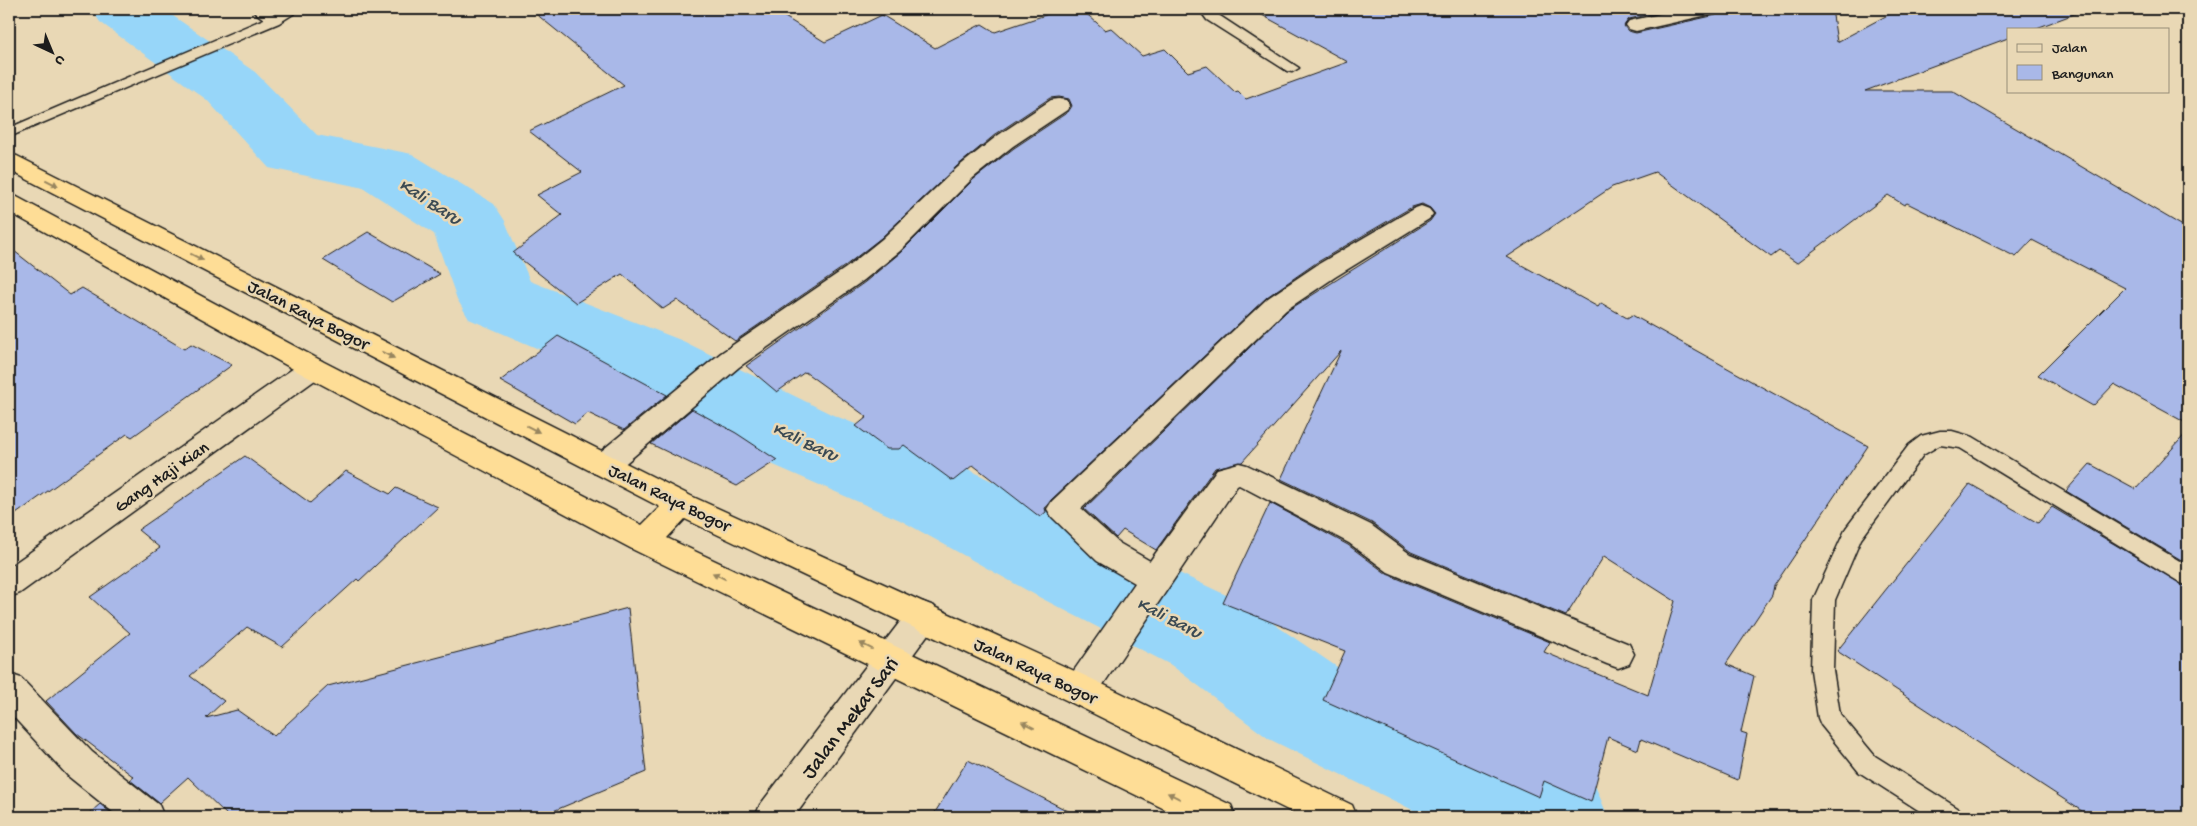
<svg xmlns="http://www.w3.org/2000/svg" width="2197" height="826" font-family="'Gochi Hand',sans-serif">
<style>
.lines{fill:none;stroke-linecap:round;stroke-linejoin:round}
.river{fill:#97d6f9;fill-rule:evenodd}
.building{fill:#a9b8e8;stroke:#1c1c1c}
.lane-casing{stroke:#1c1c1c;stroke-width:3}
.street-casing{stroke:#1c1c1c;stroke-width:3}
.secondary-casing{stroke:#1c1c1c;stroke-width:3}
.highway-casing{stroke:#1c1c1c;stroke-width:3}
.lane{fill:#e9d8b5;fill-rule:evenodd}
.street{fill:#e9d8b5;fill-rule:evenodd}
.secondary{fill:#e9d8b5;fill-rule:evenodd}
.highway{fill:#fedd96;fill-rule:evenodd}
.oneway{fill:#98865f}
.labels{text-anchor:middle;stroke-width:5;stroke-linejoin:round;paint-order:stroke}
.street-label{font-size:18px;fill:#1c1c1c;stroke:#e9d8b5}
.water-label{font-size:19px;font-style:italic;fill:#3b4a53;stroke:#e9d8b5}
.near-street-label{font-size:21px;fill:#1c1c1c;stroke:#e9d8b5}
</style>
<rect width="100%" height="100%" fill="#e9d8b5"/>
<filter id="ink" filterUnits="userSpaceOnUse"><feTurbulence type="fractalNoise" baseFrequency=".02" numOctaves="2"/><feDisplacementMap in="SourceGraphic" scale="10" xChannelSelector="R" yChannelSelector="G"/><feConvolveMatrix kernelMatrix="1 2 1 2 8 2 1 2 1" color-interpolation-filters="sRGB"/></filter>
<g filter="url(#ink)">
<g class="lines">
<path class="river" d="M 91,9 L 163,9 L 255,72 L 317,135 L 412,154 L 494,204 L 505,221 L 530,281 L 683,341 L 833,415 L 966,468 L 1107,539 L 1243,603 L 1343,671 L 1482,733 L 1592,778 L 1608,817 L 1427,817 L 1269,739 L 1171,665 L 1039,597 L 900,520 L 769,463 L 623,385 L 469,319 L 457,299 L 434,234 L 364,188 L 269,168 L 207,100 L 100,22 Z"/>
</g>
<path class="building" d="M 530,9 L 772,9 L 825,42 L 882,15 L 935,48 L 982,24 L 995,32 L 1063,9 L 1081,9 L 1105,30 L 1111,28 L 1142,56 L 1165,49 L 1188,72 L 1207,66 L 1235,92 L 1238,91 L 1246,99 L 1348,62 L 1251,9 L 1675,9 L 1629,19 L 1624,26 L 1628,31 L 1636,33 L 1716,15 L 1721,9 L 1832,9 L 1837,42 L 1899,9 L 2076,9 L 2077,13 L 2034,29 L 2008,29 L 2008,38 L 1865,91 L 1952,91 L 2188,229 L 2188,424 L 2114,384 L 2093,406 L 2038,375 L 2125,288 L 2032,240 L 2016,257 L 1907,203 L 1904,205 L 1888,195 L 1797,263 L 1779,251 L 1771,257 L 1655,172 L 1612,187 L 1507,257 L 1598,307 L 1601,303 L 1627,318 L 1632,315 L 1868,446 L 1774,586 L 1772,595 L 1726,664 L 1754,676 L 1741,732 L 1747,734 L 1738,780 L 1641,739 L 1638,750 L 1608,737 L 1591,802 L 1544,781 L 1539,797 L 1323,700 L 1345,651 L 1223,603 L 1270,503 L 1348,545 L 1387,574 L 1550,642 L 1544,652 L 1648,695 L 1675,601 L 1604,556 L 1566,616 L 1411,552 L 1372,523 L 1281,479 L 1341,351 L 1242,462 L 1215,468 L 1156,550 L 1123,530 L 1116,538 L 1084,509 L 1287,311 L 1430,221 L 1435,214 L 1430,208 L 1422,204 L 1412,207 L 1316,263 L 1267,297 L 1051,500 L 1045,508 L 1046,512 L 1040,517 L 973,465 L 953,481 L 904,445 L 899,449 L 887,449 L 856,426 L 867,417 L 805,372 L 777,392 L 746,366 L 865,282 L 901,252 L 974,179 L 1014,148 L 1068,112 L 1072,106 L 1069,99 L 1059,97 L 1050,98 L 996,134 L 956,167 L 881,238 L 845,266 L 735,341 L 677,300 L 663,309 L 622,274 L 576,303 L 513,253 L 562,215 L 537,195 L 582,172 L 529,131 L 624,85 Z
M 368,232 L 440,274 L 392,302 L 323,260 Z
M 9,247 L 70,295 L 82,288 L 184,349 L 191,344 L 232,365 L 132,437 L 127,434 L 9,519 Z
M 558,336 L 667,395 L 624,430 L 588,413 L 575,424 L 500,381 Z
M 692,409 L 736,433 L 777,460 L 737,486 L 651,444 Z
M 2188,431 L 2188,564 L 2066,491 L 2090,464 L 2136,489 Z
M 245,456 L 310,503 L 346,471 L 390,494 L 396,488 L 438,507 L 359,581 L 357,579 L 282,647 L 247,627 L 190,676 L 224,701 L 206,718 L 237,710 L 274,736 L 328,686 L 628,608 L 646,772 L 539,817 L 229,817 L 188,777 L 159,803 L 130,780 L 134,777 L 77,734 L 46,701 L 130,633 L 90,597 L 160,548 L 138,530 Z
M 1970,484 L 2038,523 L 2052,507 L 2188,588 L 2188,817 L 2091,817 L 1837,651 Z
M 968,760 L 1080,817 L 932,817 Z
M 100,804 L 116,817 L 85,817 Z"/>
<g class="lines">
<defs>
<path id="lane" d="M 250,9 L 265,9 L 274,14 L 285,9 L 301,9 L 279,23 L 9,137 L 9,128 L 264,19 Z
M 1199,9 L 1212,9 L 1217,14 L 1299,68 L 1292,72 L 1287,71 L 1207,20 Z
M 1940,431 L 1952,431 L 1973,437 L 2188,566 L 2188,586 L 2181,583 L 1960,448 L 1940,445 L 1923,455 L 1861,539 L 1835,600 L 1833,670 L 1840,714 L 1875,756 L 1959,809 L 1962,817 L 1929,817 L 1859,772 L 1821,725 L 1818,718 L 1811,670 L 1813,600 L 1846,528 L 1909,445 L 1921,436 Z"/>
<path id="street" d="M 1683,9 L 1719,9 L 1716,13 L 1636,31 L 1629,29 L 1626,25 L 1629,21 Z
M 1059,99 L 1067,100 L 1070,105 L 1067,110 L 1013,146 L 973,178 L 900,251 L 864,280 L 739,367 L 614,473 L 604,476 L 594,473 L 590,465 L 594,457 L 721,353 L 846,268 L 882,239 L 957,168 L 997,136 L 1051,100 Z
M 1421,206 L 1429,209 L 1433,214 L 1429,219 L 1335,277 L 1286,310 L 1081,509 L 1119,543 L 1150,561 L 1217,469 L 1239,463 L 1247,465 L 1371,525 L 1410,554 L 1629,644 L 1634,654 L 1629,664 L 1618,668 L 1607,664 L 1388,572 L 1349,543 L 1239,485 L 1237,486 L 1092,701 L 1080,705 L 1068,701 L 1063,690 L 1068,679 L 1135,583 L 1097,561 L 1052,517 L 1047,509 L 1052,501 L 1268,298 L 1317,265 L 1413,209 Z
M 313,358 L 322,361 L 326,368 L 322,375 L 20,593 L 9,597 L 9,567 L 304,361 Z
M 9,674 L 21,678 L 92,752 L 159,805 L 164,817 L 119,817 L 68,776 L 9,712 Z"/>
<path id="secondary" d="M 923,602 L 934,606 L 939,616 L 934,626 L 794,817 L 755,817 L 760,805 L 912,606 Z"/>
<path id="highway" d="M 9,154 L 17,156 L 691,496 L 1092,679 L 1352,805 L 1357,817 L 1302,817 L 1068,701 L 685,519 L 667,538 L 1231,805 L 1236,817 L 1181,817 L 634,550 L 304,375 L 9,212 L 9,195 L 17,197 L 322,361 L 642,525 L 660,507 L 9,170 Z"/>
</defs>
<use href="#lane" class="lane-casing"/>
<use href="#street" class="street-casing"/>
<use href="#secondary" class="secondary-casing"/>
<use href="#highway" class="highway-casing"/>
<use href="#lane" class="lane"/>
<use href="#street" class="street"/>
<use href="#secondary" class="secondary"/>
<use href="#highway" class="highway"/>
</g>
<defs><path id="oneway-solid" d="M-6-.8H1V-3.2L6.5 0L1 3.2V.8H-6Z" transform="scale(1.25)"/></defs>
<g class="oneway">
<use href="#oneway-solid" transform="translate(52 183) rotate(27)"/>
<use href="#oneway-solid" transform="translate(197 257) rotate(27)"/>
<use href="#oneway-solid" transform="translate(388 355) rotate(27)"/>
<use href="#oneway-solid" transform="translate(533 429) rotate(27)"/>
<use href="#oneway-solid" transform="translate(719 576) rotate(-154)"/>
<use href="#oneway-solid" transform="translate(866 646) rotate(-154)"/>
<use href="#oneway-solid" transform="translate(1028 725) rotate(-154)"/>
<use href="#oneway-solid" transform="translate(1174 796) rotate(-154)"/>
</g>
</g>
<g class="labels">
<g class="street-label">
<text transform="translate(309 314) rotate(27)" y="6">Jalan Raya Bogor</text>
<text transform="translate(161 476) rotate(-35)" y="6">Gang Haji Kian</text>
<text transform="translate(670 497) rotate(26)" y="6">Jalan Raya Bogor</text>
<text transform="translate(1036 670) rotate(25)" y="6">Jalan Raya Bogor</text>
</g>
<g class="water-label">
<text transform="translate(431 200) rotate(33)" y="7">Kali Baru</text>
<text transform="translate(806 440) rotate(25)" y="7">Kali Baru</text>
<text transform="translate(1170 616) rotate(27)" y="7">Kali Baru</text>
</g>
<g class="near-street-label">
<text transform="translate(849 717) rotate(-53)" y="7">Jalan Mekar Sari</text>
</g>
</g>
<rect width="2197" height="826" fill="none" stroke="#e9d8b5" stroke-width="30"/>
<rect x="15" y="15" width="2167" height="796" fill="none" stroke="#1c1c1c" stroke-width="2" filter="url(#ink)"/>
<rect x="2007" y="28" width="162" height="65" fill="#e9d8b5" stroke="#978d78"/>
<rect x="2017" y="44" width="25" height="8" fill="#e9d8b5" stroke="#978d78"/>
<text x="2052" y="52" font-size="15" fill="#1c1c1c">Jalan</text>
<rect x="2017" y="65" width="25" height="15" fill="#a9b8e8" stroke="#978d78"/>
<text x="2052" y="78" font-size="15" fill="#1c1c1c">Bangunan</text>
<g transform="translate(52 52) rotate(136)" stroke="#e9d8b5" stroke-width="4" paint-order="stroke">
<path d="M0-4L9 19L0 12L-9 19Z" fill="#1c1c1c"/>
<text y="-8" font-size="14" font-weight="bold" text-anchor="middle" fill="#1c1c1c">U</text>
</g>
</svg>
